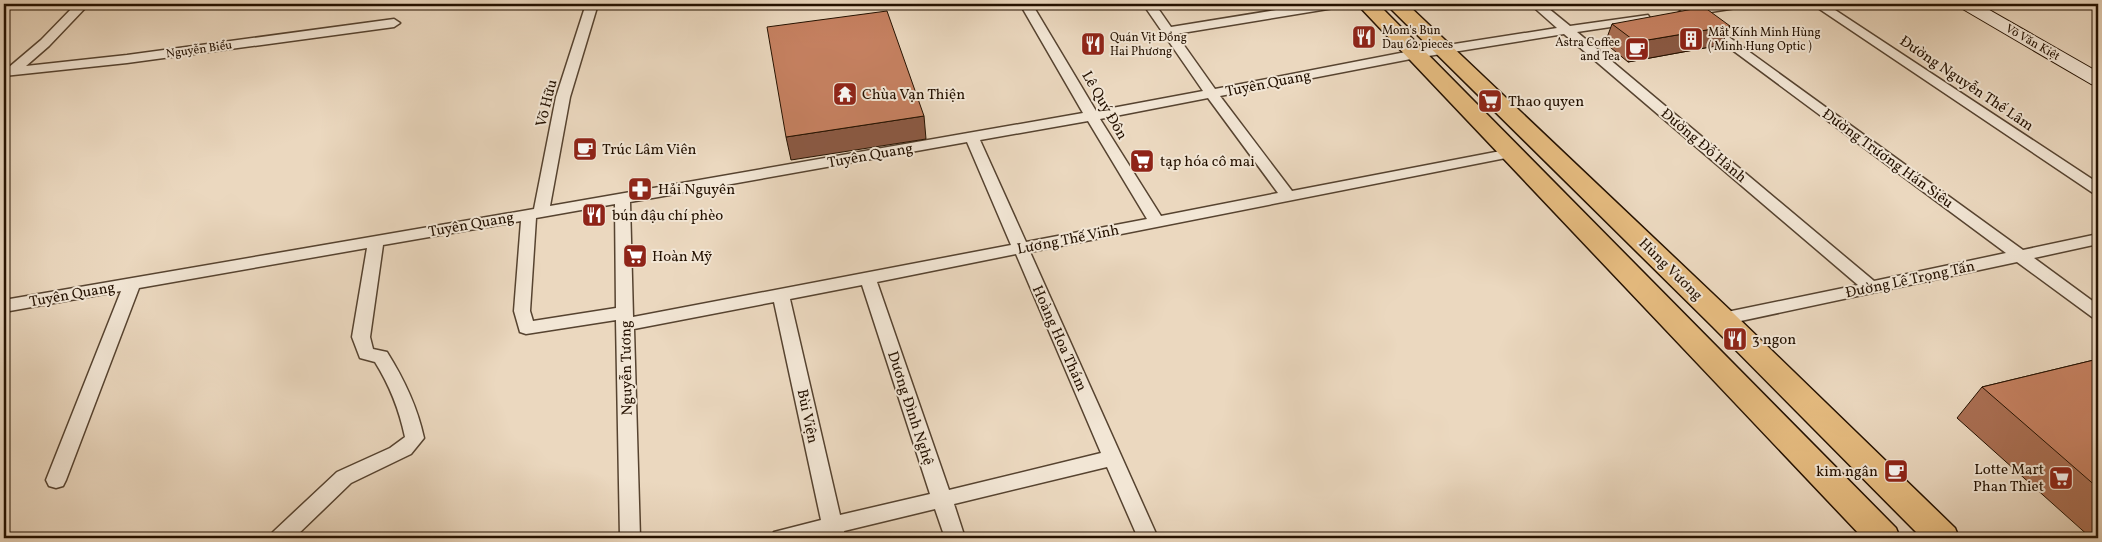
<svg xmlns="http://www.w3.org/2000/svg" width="2102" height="542" font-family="Vollkorn,serif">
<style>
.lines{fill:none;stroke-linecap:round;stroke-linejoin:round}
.street-casing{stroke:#564330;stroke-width:3}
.secondary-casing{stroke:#241100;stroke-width:2}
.primary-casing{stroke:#241100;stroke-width:3}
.street{fill:#f2e6d5;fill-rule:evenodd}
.secondary{fill:#f2e6d5;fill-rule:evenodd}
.primary{fill:#e6bc80;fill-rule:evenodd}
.wall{fill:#aa6f53;stroke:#241100}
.shaded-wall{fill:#8b5a44;stroke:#241100}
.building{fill:#c68161;stroke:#241100}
.labels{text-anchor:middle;stroke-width:4;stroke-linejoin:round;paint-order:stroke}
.far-poi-label{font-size:12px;fill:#241100;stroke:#f2e6d5;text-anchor:start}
.far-street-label{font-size:12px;fill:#241100;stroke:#f2e6d5}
.street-label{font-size:15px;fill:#241100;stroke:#f2e6d5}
.poi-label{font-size:15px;fill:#241100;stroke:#f2e6d5;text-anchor:start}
</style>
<rect width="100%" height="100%" fill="#ebd8bf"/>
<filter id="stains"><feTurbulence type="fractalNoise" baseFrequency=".004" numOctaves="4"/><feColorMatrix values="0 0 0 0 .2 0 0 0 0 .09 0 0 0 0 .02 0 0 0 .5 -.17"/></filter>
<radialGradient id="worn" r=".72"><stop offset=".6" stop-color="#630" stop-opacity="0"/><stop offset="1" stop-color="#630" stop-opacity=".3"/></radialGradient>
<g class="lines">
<defs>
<path id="street" d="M 76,4 L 89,4 L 49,46 L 26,66 L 127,55 L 394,19 L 400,23 L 394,27 L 127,63 L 4,76 L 4,68 L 8,68 L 41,40 Z
M 586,4 L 598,4 L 570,97 L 550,206 L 1083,113 L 1020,4 L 1032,4 L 1096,111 L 1203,91 L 1143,4 L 1155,4 L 1171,27 L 1313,4 L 1340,4 L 1334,8 L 1176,34 L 1215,89 L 1416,50 L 1557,28 L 1530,4 L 1543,4 L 1570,26 L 1648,15 L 1650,18 L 1648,21 L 1644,22 L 1577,32 L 1874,281 L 2006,253 L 1704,29 L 1702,26 L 1708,22 L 2023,250 L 2098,234 L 2098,244 L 2034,258 L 2098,305 L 2098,319 L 2092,317 L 2017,262 L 1722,325 L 1716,323 L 1714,319 L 1716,315 L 1722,313 L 1858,285 L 1564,34 L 1416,58 L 1220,96 L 1292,191 L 1511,149 L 1516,150 L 1518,153 L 1516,156 L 1030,252 L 1158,538 L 1138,538 L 1107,467 L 954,504 L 965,538 L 945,538 L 935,509 L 844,531 L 845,538 L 825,538 L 824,536 L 815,538 L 771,538 L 774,532 L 821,520 L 774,302 L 634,329 L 640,538 L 620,538 L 616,320 L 526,334 L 520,332 L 514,311 L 521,221 L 383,245 L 370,337 L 373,349 L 387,352 C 404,379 417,406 424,438 L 411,454 L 351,483 L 294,538 L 270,538 L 273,532 L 337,472 L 390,448 L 405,437 C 399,409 390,386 375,362 L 360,358 L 352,337 L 367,248 L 139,288 L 66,480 L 63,486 L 56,488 L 49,486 L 46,480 L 121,291 L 4,312 L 4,300 L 534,209 L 556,97 ZM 1208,98 L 1278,193 L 1161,216 L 1100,119 ZM 1088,121 L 1147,219 L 1026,242 L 980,140 ZM 967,142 L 1011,245 L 633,317 L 630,202 ZM 615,204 L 616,308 L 533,321 L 530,311 L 536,218 ZM 1016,254 L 1101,453 L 949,490 L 877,282 ZM 862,285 L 930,494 L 840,515 L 790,299 Z
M 1714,4 L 1742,4 L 1736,8 L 1685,16 L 1679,12 L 1685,8 Z
M 1812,4 L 1826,4 L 2098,183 L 2098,195 L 2093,193 Z"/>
<path id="secondary" d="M 1958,4 L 1979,4 L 2098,72 L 2098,86 L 2091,84 L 1961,8 Z"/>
<path id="primary" d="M 1357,4 L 1378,4 L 1896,528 L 1900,538 L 1863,538 Z
M 1386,4 L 1407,4 L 1732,312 L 1955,528 L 1959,538 L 1922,538 L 1712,326 Z"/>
</defs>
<use href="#street" class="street-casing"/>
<use href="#secondary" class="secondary-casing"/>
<use href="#primary" class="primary-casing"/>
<use href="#street" class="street"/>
<use href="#secondary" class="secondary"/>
<use href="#primary" class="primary"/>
</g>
<path class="wall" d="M 1612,24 L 1730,26 L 1721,45 L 1628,62 L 1605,43 Z
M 2098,359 L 2098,538 L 2091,538 L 1957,418 L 1982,387 Z"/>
<path class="shaded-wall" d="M 1730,26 L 1721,45 L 1628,62 L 1636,42 Z
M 924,116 L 926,139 L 791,160 L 786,137 Z"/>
<path class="building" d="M 1704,7 L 1730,26 L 1636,42 L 1612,24 Z
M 887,11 L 924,116 L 786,137 L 767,27 Z
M 2098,359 L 2098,488 L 1982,387 Z"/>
<defs>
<symbol id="restaurant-square" viewBox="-11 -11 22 22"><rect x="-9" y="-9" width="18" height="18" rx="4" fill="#8f2418" stroke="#f2e6d5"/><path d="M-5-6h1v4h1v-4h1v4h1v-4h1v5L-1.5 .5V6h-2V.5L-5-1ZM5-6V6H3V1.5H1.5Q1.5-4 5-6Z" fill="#fff"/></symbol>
<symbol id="building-square" viewBox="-11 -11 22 22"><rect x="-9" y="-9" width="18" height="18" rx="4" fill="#8f2418" stroke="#f2e6d5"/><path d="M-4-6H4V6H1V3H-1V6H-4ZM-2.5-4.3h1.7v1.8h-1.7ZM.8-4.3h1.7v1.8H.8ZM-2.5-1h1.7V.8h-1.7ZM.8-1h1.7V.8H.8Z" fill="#fff"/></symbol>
<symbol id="cafe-square" viewBox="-11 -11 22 22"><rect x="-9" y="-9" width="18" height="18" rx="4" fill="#8f2418" stroke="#f2e6d5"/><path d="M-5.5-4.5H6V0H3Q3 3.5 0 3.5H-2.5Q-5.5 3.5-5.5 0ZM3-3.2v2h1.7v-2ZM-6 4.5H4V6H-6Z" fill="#fff"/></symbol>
<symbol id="temple-square" viewBox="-11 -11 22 22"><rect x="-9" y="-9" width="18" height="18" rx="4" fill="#8f2418" stroke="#f2e6d5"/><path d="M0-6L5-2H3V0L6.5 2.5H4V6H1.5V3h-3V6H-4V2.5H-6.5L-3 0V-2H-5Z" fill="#fff"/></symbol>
<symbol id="supermarket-square" viewBox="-11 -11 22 22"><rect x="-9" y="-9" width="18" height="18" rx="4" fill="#8f2418" stroke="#f2e6d5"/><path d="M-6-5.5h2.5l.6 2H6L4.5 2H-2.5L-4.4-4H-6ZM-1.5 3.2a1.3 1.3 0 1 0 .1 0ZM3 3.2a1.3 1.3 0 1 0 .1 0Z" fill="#fff"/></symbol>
<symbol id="pharmacy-square" viewBox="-11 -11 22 22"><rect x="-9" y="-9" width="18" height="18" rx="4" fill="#8f2418" stroke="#f2e6d5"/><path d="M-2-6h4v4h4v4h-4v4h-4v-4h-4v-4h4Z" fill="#fff"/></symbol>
</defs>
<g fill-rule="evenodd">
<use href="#restaurant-square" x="1350" y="23" width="28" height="28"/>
<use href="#building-square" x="1677" y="25" width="28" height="28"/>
<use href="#restaurant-square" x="1079" y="30" width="28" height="28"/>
<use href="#cafe-square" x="1623" y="35" width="28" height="28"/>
<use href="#temple-square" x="831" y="80" width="28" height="28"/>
<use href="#supermarket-square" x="1476" y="87" width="28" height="28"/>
<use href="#cafe-square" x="571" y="135" width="28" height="28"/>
<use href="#supermarket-square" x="1128" y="147" width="28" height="28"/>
<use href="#pharmacy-square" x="626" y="175" width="28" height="28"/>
<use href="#restaurant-square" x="580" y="201" width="28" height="28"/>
<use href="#supermarket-square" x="621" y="242" width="28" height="28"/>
<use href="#restaurant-square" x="1721" y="325" width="28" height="28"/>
<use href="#cafe-square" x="1882" y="457" width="28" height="28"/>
<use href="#supermarket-square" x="2047" y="464" width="28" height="28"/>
</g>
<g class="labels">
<g class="far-poi-label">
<text x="1382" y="34">Mom's Bun<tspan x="1382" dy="14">Dau 62 pieces</tspan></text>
<text x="1708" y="36">Mắt Kính Minh Hùng<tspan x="1708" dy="14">( Minh Hung Optic )</tspan></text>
<text x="1110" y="41">Quán Vịt Đồng<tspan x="1110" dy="14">Hai Phương</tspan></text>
<text x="1620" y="46" text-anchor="end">Astra Coffee<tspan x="1620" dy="14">and Tea</tspan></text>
</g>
<g class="far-street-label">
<text transform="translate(2033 42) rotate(30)" y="4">Võ Văn Kiệt</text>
<text transform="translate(199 49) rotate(-8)" y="4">Nguyễn Biểu</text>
</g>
<g class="street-label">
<text transform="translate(1268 83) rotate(-11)" y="5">Tuyên Quang</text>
<text transform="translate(1967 83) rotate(34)" y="5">Đường Nguyễn Thế Lâm</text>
<text transform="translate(546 103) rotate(-76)" y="5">Võ Hữu</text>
<text transform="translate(1105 105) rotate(60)" y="5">Lê Quý Đôn</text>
<text transform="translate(1704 145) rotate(40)" y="5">Đường Đỗ Hành</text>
<text transform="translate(870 155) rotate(-10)" y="5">Tuyên Quang</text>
<text transform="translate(1888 158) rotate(36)" y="5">Đường Trương Hán Siêu</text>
<text transform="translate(471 224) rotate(-10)" y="5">Tuyên Quang</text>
<text transform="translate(1068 239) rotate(-11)" y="5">Lương Thế Vinh</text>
<text transform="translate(1671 269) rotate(44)" y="5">Hùng Vương</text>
<text transform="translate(1910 279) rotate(-12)" y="5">Đường Lê Trọng Tấn</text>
<text transform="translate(72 294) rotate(-10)" y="5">Tuyên Quang</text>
<text transform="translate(1060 338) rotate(66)" y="5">Hoàng Hoa Thám</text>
<text transform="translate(626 368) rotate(-91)" y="5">Nguyễn Tương</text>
<text transform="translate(911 408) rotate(72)" y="5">Dương Đình Nghệ</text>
<text transform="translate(808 416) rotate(78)" y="5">Bùi Viện</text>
</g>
<g class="poi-label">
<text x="862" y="99">Chùa Vạn Thiện</text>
<text x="1508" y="106">Thao quyen</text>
<text x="602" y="154">Trúc Lâm Viên</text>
<text x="1160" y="166">tạp hóa cô mai</text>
<text x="658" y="194">Hải Nguyên</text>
<text x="612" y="220">bún đậu chí phèo</text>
<text x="652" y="261">Hoàn Mỹ</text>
<text x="1752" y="344">3 ngon</text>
<text x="2044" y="474" text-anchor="end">Lotte Mart<tspan x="2044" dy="17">Phan Thiet</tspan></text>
<text x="1878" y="476" text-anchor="end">kim ngân</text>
</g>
</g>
<rect width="2102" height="542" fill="none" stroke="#ebd8bf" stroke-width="20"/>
<rect x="5" y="5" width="2092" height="532" fill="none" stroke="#241100" stroke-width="2.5"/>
<rect x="10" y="10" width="2082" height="522" fill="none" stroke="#241100"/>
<rect width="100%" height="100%" filter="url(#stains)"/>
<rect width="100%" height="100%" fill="url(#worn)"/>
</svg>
